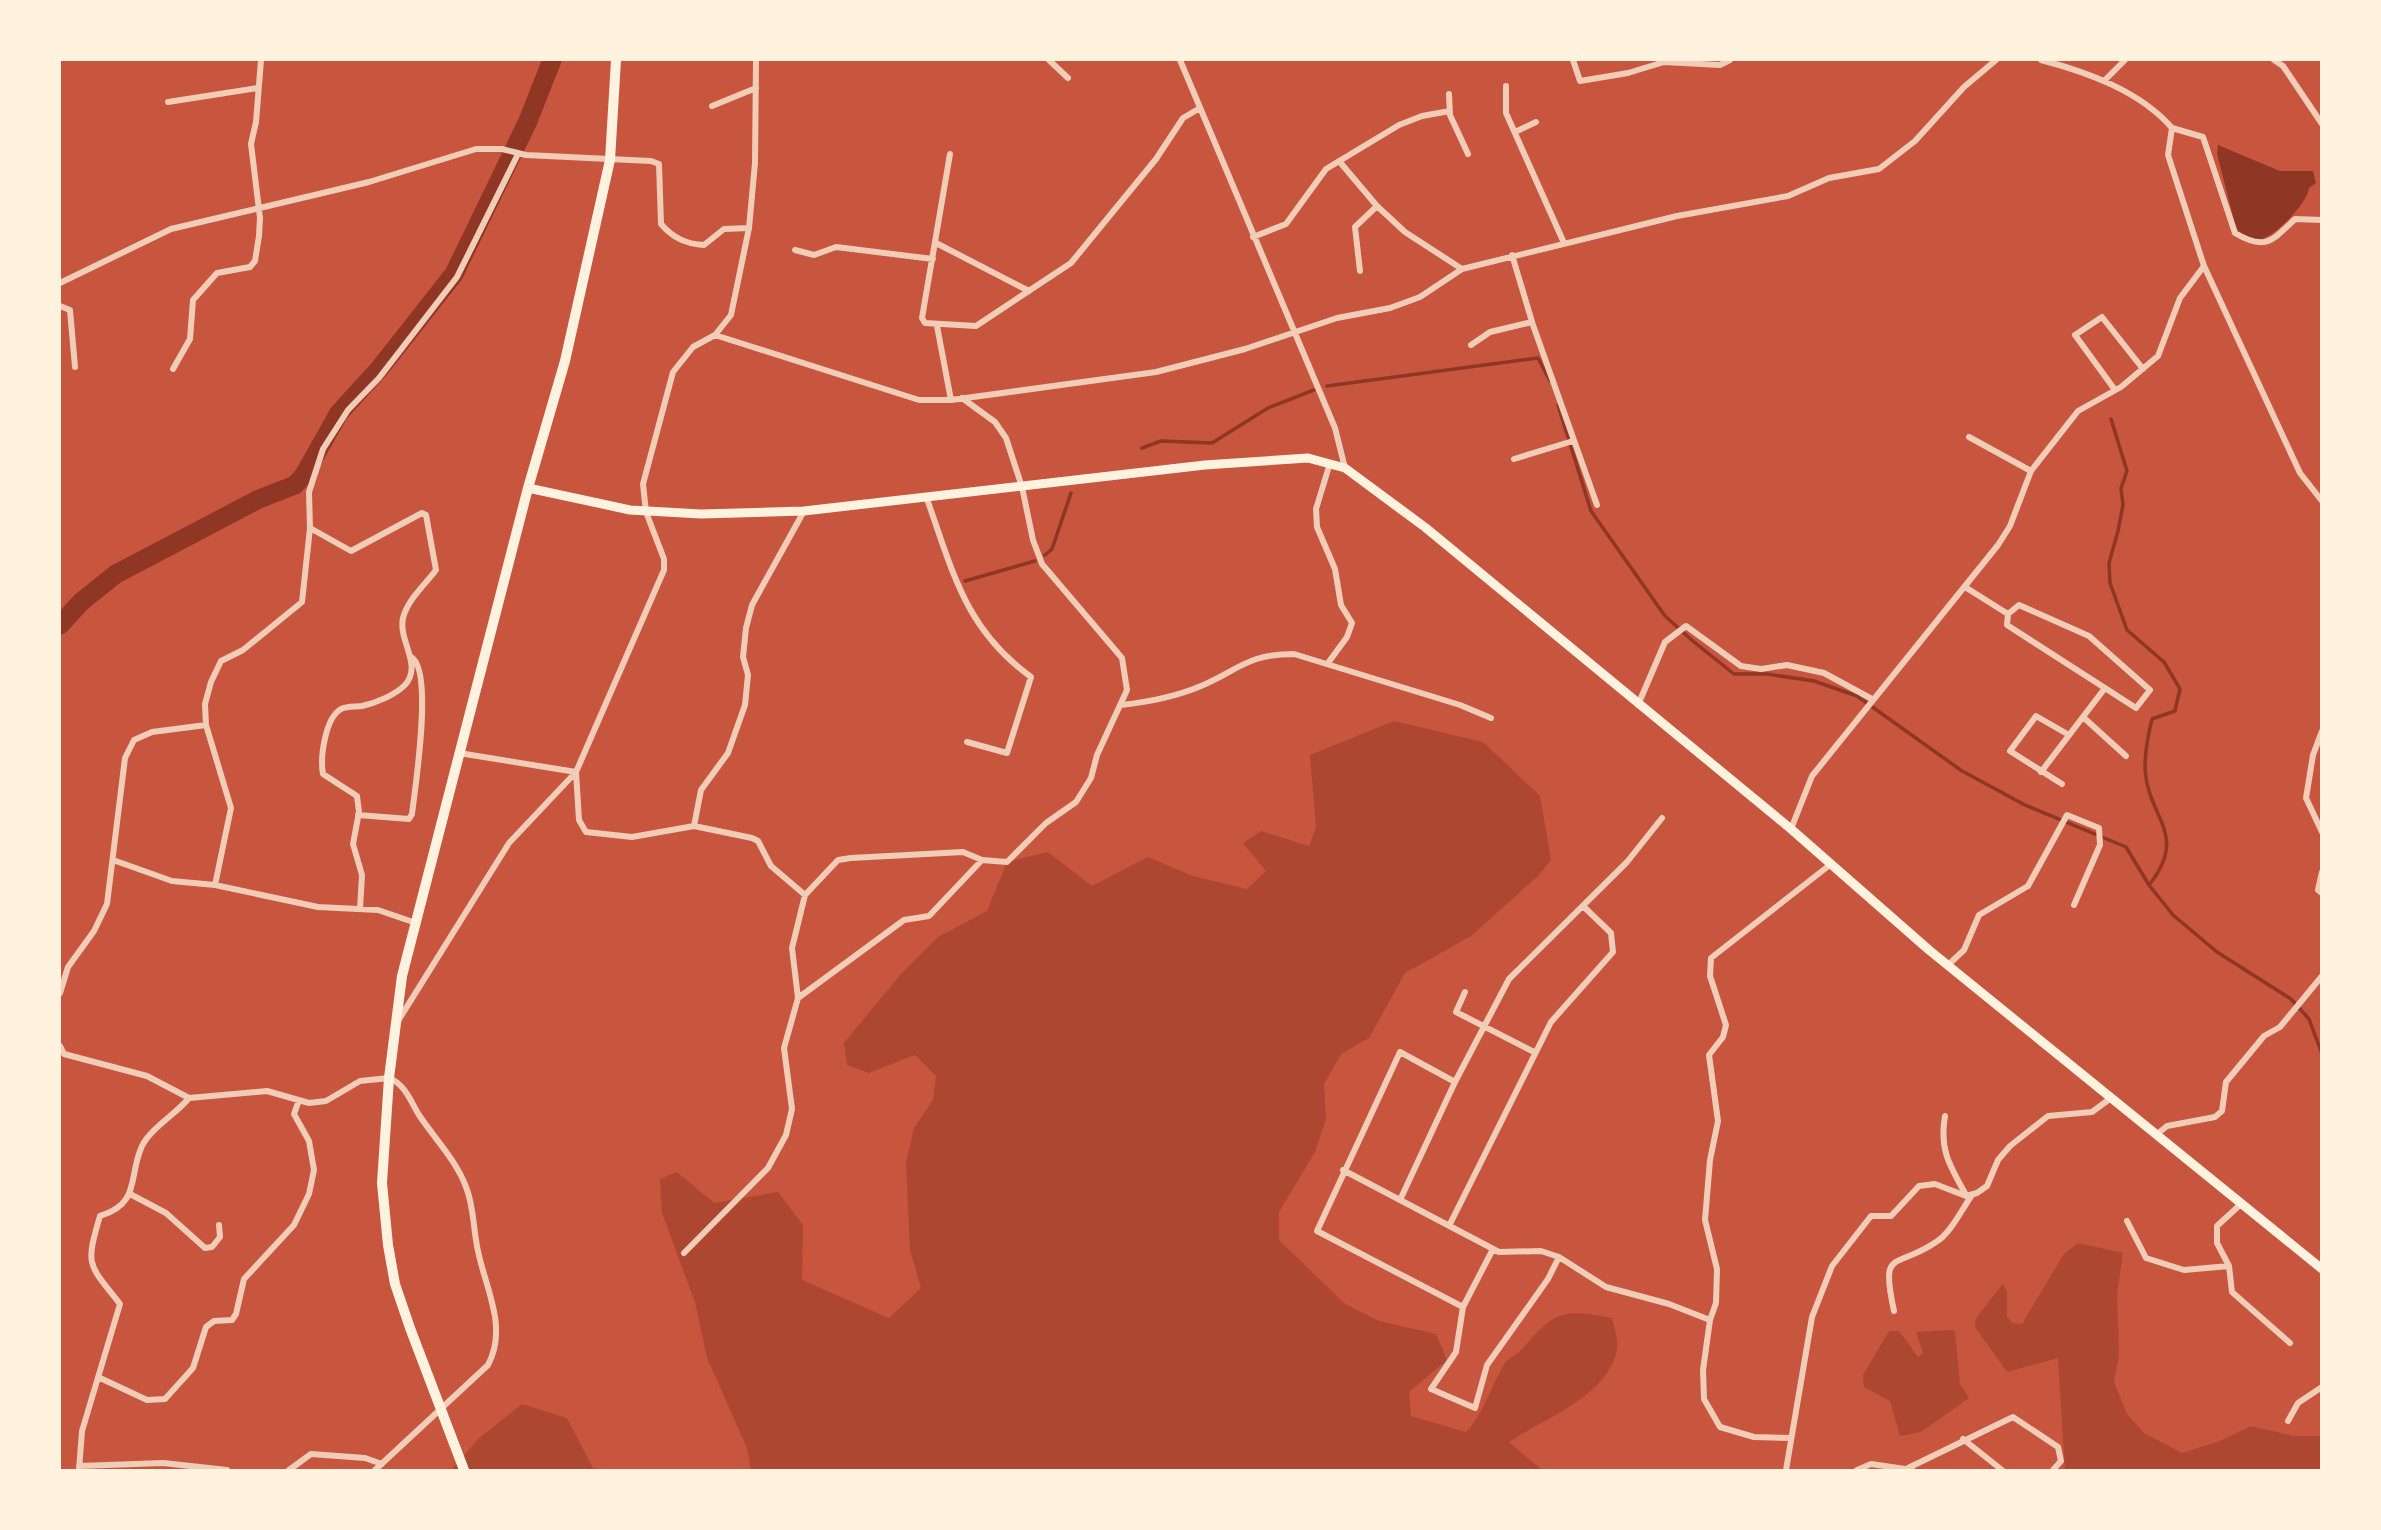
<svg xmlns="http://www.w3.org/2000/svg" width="2381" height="1530" font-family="'Roboto Condensed',sans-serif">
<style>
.green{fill:#ae4732}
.water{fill:#8f3625}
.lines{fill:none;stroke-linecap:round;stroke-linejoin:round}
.stream{stroke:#8f3625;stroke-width:3.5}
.river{stroke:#8f3625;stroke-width:19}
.minor{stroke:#f1ccb7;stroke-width:6}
.secondary{stroke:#fff3e0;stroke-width:9}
.primary{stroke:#fff3e0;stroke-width:10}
</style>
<rect width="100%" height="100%" fill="#c8553d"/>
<path class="green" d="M 1394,721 L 1483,742 L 1540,796 L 1551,860 L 1539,875 L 1471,936 L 1405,973 L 1369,1038 L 1341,1054 L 1324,1084 L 1326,1119 L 1315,1152 L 1279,1212 L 1279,1240 L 1345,1304 L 1379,1321 L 1436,1334 L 1447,1360 L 1409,1392 L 1411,1416 L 1466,1432 C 1484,1413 1490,1389 1503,1366 C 1507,1358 1517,1355 1523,1348 C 1556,1310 1563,1309 1612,1318 C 1614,1327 1619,1341 1617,1350 C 1608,1396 1543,1419 1509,1442 L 1542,1470 L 751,1470 L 747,1448 L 707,1358 L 695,1302 L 662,1213 L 660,1179 L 677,1172 L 714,1203 L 778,1192 L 803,1225 L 802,1280 L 889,1318 L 921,1288 L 910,1250 L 906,1162 L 914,1128 L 933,1100 L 936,1076 L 915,1055 L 869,1073 L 847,1065 L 844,1043 L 901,974 L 938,937 L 987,911 L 1007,862 L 1048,852 L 1092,886 L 1148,857 L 1193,876 L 1247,889 L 1266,871 L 1243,843 L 1261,831 L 1309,846 L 1316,828 L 1310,755 Z
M 2078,1243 L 2123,1253 L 2117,1295 L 2119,1356 L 2114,1382 L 2127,1414 L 2144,1433 L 2182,1453 L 2220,1441 L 2251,1426 L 2293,1436 L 2321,1436 L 2321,1470 L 2065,1470 L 2058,1358 L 2007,1372 L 1975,1327 L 1976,1318 L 2003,1284 L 2007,1291 L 2007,1317 L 2013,1323 L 2022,1324 L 2064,1254 Z
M 1950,1330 L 1955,1331 L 1960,1384 L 1969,1398 L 1921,1432 L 1900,1436 L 1890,1401 L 1864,1387 L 1863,1375 L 1889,1331 L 1899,1331 L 1918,1357 L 1923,1353 L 1916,1332 Z
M 522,1404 L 567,1418 L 594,1470 L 452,1470 L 478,1439 Z"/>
<path class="water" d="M 2218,145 L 2280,171 L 2313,171 L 2316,183 L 2309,188 C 2308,203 2271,242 2255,240 C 2247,239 2241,234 2236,228 L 2217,154 Z"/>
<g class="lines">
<path class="stream" d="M 1327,386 L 1538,358 L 1550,381
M 1558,405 L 1591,511 L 1665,616 L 1694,642 L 1734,674 L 1767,674 L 1814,681 L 1857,696 L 1962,771 L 2025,805 L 2126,847 L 2149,885 L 2173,915 L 2217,952 L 2291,999 L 2309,1019 L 2322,1054
M 2111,419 L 2127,471 L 2121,488 L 2123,505 L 2118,531 L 2109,563 L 2110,583 L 2127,630 L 2164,662 L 2180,689 L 2175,711 L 2152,719 C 2148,735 2145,751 2145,768 C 2147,818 2190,834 2149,885
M 1142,448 L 1161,441 L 1212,443 L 1268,408 L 1314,390
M 1045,555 L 1052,549 L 1071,493
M 965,581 L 1035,561"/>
<path class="river" d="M 60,625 L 81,602 L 116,574 L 259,499 L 295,485 L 304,475 L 339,413 L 380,368 L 454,274 L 528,121 L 552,60"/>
<path class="minor" d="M 1049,60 L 1068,78
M 1180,60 L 1335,428 L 1345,468
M 1573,60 L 1580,81 L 1628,73 L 1664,62 L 1720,65 L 1730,60
M 2041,60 C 2087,72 2140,91 2172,128 L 2168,155 L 2204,266 L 2300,473 L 2322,501
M 2274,60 L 2283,66 L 2322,124
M 2104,81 L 2125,60
M 1506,86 L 1506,113 L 1564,243
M 1449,94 L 1450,115 L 1468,154
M 168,102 L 258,88
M 712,106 L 756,88
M 2172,128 L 2203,137 L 2235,233 C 2265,251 2272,241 2295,219 L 2322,220
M 1515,132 L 1536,122
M 950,154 L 922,318 L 925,323 L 976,326 L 1071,263 L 1156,159 L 1183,118 L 1200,108
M 1339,161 L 1377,206 L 1405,232 L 1462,269
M 1253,237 L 1286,224 L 1326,169 L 1399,125 L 1422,116 L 1450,111
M 936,243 L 1029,291
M 795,250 L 814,255 L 836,247 L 933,259
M 1512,255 L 1533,325 L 1597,505
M 1360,271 L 1355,227 L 1377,206
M 60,283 L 171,229 L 369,182 L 476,149 L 502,149 L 526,155 L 651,161 L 659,164 L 661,224 C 673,238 686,244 704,245 L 724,229 L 749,228
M 60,306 L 70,310 L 75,367
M 937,326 L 951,400
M 715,335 L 919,400 L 951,400 L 1156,372 L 1245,349 L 1337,318 L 1390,308 L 1420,297 L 1462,269 L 1677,216 L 1788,196 L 1829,178 L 1879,169 L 1915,141 L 1964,87 L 1996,60
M 1471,345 L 1490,332 L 1532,322
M 173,369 L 190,339 L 193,300 L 217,273 L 250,267 L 255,261 L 259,236 L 260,218 L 251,144 L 256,122 L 261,60
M 2115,390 L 2075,335 L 2102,317 L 2143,369
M 1969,437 L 2031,471
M 1514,459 L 1573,441
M 927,499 C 953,572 965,629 1031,677 L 1007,753 L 967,742
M 310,528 L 351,551 L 422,513 L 426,515 L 436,570 C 424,586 408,599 403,618 C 398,641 423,665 405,685 C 395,695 376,703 362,706 C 356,707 347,706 341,709 C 325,718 320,758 323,774 L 357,796 L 359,812 L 353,844 L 362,875 L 360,909
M 1965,587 L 2008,614 L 2019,605 L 2089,636 L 2150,690 L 2136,708 L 2007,625 L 2008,614
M 1328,663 L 1347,637 L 1352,623 L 1341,605 L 1335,569 L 1317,527 L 1316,509 L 1330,463
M 1121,705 C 1149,702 1175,697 1201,686 C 1240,669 1248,654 1294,654 L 1460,705 L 1491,718
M 1638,705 L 1665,642 L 1686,626 L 1741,666 L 1761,669 L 1787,665 L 1824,673 L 1872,699
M 2083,717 L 2126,756
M 2322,731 L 2313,755 L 2306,798 L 2322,832
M 459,753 L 576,772
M 576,772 L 579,820 L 586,832 L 632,837 L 694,826 L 752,838 L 758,841 L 771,866 L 805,895
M 2041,772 L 2105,688
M 2062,784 L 2010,751 L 2036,716 L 2069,735
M 358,815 L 409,819 L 412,814 C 415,788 434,669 411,657
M 694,826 L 701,790 L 728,753 L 745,705 L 748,675 L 743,657 L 746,628 L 752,605 L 804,511
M 1791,829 L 1812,776 L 1998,545 L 2010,526 L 2031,471 L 2078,411 L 2121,387 L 2158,356 L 2180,298 L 2204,266
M 113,860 L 172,881 L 215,885 L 318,907 L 378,910 L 416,923
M 2322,872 L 2318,890 L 2322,893
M 215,885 L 231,808 L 206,725 L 205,704 L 211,682 L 221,661 L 243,650 L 302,602 L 310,528 L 309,492 L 323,449 L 348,410 L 379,378 L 457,277 L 518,154
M 1948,965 L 1964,950 L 1979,915 L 2028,886 L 2067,815 L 2099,828 L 2100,845 L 2074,905
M 1465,992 L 1456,1012 L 1534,1052
M 60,993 L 68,967 L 94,931 L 107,904 L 125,758 L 134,740 L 152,732 L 206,725
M 798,998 L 904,920 L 929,916 L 982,860
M 398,1021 L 509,843 L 576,772 L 664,570 L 664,559 L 646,512 L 643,484 L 673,372 L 693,347 L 715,335 L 731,315 L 749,228 L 755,163 L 756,60
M 60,1046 L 64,1054 L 147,1076 L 189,1098 L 267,1091 L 309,1103 L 326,1101 L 360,1081 L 389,1078 C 405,1084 411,1102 419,1115 C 435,1139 456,1160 466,1187 C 473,1204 473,1222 476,1240 C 481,1281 510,1324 488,1365 L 375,1470
M 1455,1082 L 1400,1052 L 1317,1231 L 1463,1307
M 1945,1116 C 1939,1150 1950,1166 1966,1195
M 2156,1135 L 2167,1126 L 2215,1117 L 2222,1111 L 2226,1082 L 2264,1036 L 2280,1027 L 2322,976
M 1343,1170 L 1499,1252 L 1541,1251 L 1559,1257 L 1606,1287 L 1669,1304 L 1710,1320
M 130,1194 L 166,1213 L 205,1248 L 212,1247 L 220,1237 L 219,1225
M 1400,1200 L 1455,1082 L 1509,979 L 1627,862 L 1662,818
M 2127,1221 L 2146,1258 L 2184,1270 L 2229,1266 L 2217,1243 L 2217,1226 L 2242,1203
M 1449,1226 L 1551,1022 L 1613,952 L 1611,933 L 1583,906
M 1493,1249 L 1463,1307 L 1456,1352 L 1431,1389 L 1475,1408 L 1487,1365 L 1548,1279 L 1559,1257
M 684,1253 L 768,1168 L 786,1135 L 792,1109 L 784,1048 L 798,998 L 792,948 L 805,895 L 838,860 L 851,858 L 963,852 L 982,860 L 1007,862 L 1046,823 L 1076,802 L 1091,778 L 1097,755 L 1127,690 L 1122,658 L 1042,564 L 1033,540 L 1022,487 L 1006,438 L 995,422 L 962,398
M 2229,1266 L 2232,1292 L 2290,1343
M 1894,1311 C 1880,1247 1895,1270 1936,1242 C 1951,1233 1962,1209 1972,1195
M 98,1377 L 147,1400 L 165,1399 L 193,1368 L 206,1327 L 214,1321 L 232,1320 L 236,1314 L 244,1279 L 294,1225 L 309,1194 L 314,1170 L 309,1141 L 294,1114 L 299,1100
M 2288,1421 L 2298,1403 L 2322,1387
M 1791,1438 L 1754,1437 L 1720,1427 L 1704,1399 L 1703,1370 L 1710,1320 L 1716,1303 L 1717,1269 L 1705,1220 L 1710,1160 L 1718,1121 L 1709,1055 L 1723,1037 L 1726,1025 L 1710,976 L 1711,958 L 1831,864
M 1963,1439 L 2002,1470
M 79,1466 L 163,1463 L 227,1470
M 1908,1468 L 2013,1417 L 2058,1447 L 2061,1461 L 2053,1470
M 79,1470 L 82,1431 L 120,1304 C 88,1263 85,1267 100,1216 C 141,1204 128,1176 142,1146 C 151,1128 176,1114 189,1098
M 289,1470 L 311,1454 L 365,1458 L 382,1464
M 1786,1470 L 1812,1317 L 1832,1266 L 1871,1216 L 1891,1216 L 1919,1186 L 1935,1184 L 1966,1196 L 1977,1193 L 1987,1186 L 1998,1160 L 2010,1146 L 2048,1116 L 2092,1112 L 2111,1098
M 1857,1470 L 1871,1464 L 1912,1470"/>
<path class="secondary" d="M 528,488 L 630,510 L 701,514 L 804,511 L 1205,465 L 1308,458 L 1345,468 L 1426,528 L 1791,829 L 1929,950 L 2322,1269"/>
<path class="primary" d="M 464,1470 L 410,1328 L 395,1284 L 388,1245 L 382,1183 L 389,1078 L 402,976 L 528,488 L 565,361 L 610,160 L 616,60"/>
</g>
<rect width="2381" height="1530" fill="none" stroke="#fff3e0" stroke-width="122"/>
</svg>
